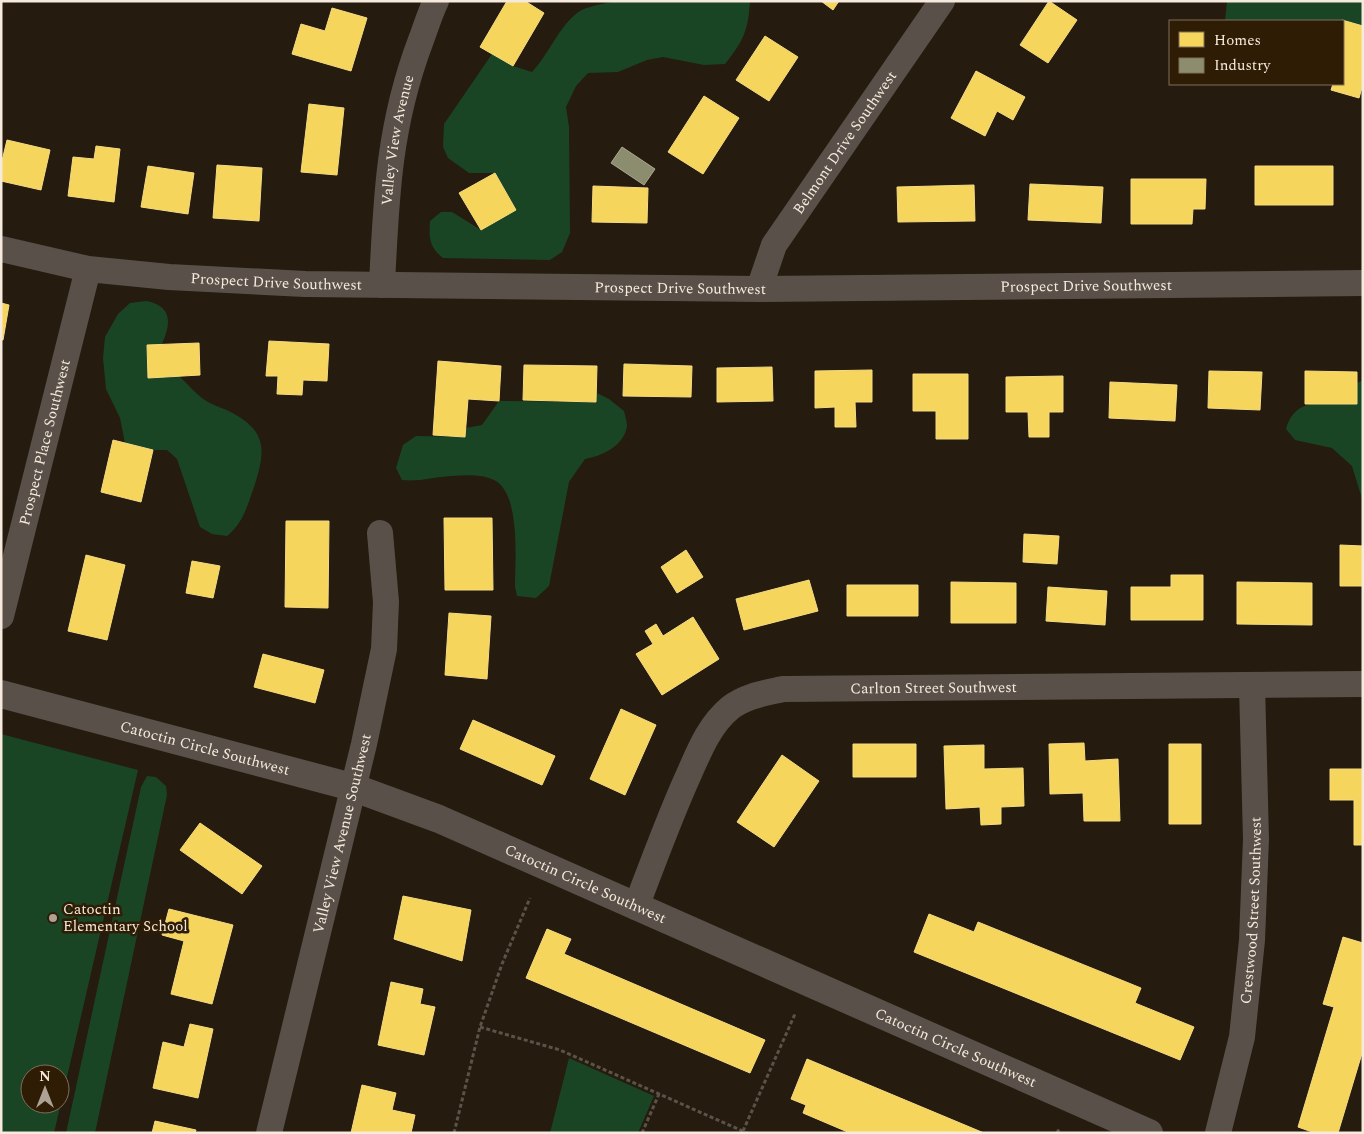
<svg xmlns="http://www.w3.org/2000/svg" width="1364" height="1134" font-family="Spectral,serif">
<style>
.green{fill:#1a4524;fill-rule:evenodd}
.homes{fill:#f6d55c;stroke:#f6db82}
.industry{fill:#8c8c6e;stroke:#aca88f}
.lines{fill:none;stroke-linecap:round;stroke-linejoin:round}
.path{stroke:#5b534a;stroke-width:3;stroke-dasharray:4 2.5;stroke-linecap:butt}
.street{stroke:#595149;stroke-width:26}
.secondary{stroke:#595149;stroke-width:28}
.poi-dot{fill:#ada294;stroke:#2f1c05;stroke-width:2}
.labels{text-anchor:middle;stroke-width:5;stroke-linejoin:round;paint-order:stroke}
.street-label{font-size:15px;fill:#f6eadc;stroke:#2f1c05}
.poi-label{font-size:15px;fill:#f6eadc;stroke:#2f1c05;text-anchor:start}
</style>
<rect width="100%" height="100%" fill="#251b0f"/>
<path class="green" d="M 615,1 L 750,1 C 748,31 744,40 725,64 L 704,65 L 663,57 L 647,60 L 618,72 L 588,73 L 576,86 L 566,107 L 569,127 L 570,233 L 562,252 L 550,260 L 443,258 C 429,247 429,238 430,221 L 441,212 L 452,212 L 481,230 L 516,210 L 495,173 L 469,173 L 448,158 L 443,147 L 444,124 L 492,54 L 513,66 L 532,72 C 549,54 558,28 577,13 C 586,6 604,4 615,1 Z
M 1227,1 L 1363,1 L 1363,26 L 1342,20 L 1225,21 Z
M 146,301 C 173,306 171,324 162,344 L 147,345 L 148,377 L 179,376 C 188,384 197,396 208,402 C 217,407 227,409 236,415 C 269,434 264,455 254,487 C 247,507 243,523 227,536 L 212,534 L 200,527 L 177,459 L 167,450 L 153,450 L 125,443 L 120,418 L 106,389 L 103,358 L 105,337 L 118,314 L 130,303 Z
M 1363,380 L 1363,502 L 1352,466 L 1332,448 L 1295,440 L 1286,429 C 1296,394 1327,404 1357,404 L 1357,383 Z
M 597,393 L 609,399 L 624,411 C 625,415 627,422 627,426 C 624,446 602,456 585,459 L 569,482 L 549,586 L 536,598 L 517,596 L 515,587 C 515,561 521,493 494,480 C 482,474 465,475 451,476 C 434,477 419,482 402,480 L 396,468 L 403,445 L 416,436 L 465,437 L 466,428 L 482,425 L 499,401 L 596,402 Z
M 1,734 L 138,770 L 54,1133 L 1,1133 ZM 30,1074 L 60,1074 L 60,1104 L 30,1104 Z
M 147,776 L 156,777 L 166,786 L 167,795 L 95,1133 L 66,1133 L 141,787 Z
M 569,1058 L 654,1096 L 638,1133 L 550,1133 Z"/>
<path class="homes" d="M 507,1 L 525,1 L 544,13 L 513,66 L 480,47 Z
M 821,1 L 839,1 L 833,10 Z
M 1049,1 L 1077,20 L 1048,63 L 1020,45 Z
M 332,8 L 367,18 L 351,71 L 292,54 L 301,24 L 325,31 Z
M 1342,20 L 1363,26 L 1363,84 L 1359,98 L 1331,90 L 1333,84 L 1343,84 Z
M 765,36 L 798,57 L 769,101 L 736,80 Z
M 976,71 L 1025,97 L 1013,120 L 997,111 L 985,136 L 951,118 Z
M 704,96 L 739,118 L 703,174 L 668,152 Z
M 309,104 L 344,108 L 337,175 L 301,172 Z
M 7,140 L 50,150 L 41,190 L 1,181 L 1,165 Z
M 96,146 L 120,149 L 114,202 L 68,196 L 73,157 L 94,159 Z
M 217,165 L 262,168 L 259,221 L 213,218 Z
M 148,166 L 194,173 L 188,214 L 141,207 Z
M 1255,166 L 1333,166 L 1333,205 L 1255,205 Z
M 495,173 L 516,210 L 481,230 L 459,193 Z
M 1131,179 L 1206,179 L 1205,209 L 1193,209 L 1192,224 L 1131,224 Z
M 1030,184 L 1103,187 L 1101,223 L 1028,220 Z
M 974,185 L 975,221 L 898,222 L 897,187 Z
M 593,186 L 648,188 L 647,223 L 592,222 Z
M 1,303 L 9,305 L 3,340 L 1,340 Z
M 269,341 L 329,344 L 327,381 L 303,380 L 302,395 L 277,394 L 278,376 L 266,376 Z
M 199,343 L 200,375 L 148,378 L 147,345 Z
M 438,361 L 501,366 L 499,401 L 468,399 L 465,437 L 433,435 Z
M 624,364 L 692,366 L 691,397 L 623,396 Z
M 524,365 L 597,366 L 596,402 L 523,400 Z
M 772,367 L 773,401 L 717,402 L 717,368 Z
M 872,370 L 872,402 L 855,402 L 856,427 L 835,427 L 835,407 L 815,408 L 815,371 Z
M 1209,371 L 1262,372 L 1260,410 L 1208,408 Z
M 1305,371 L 1357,372 L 1357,404 L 1305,404 Z
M 913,374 L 968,374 L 968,439 L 936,439 L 936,411 L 913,411 Z
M 1063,376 L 1063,412 L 1049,412 L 1049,437 L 1029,437 L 1028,412 L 1006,412 L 1006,377 Z
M 1110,382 L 1177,385 L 1175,421 L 1109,418 Z
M 113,440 L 153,450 L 141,502 L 101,492 Z
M 444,518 L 492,518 L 493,590 L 445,590 Z
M 286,521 L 329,521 L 328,608 L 285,607 Z
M 1024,534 L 1059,536 L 1057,564 L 1023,562 Z
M 1340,545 L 1363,546 L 1363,586 L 1340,586 Z
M 686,550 L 703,577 L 677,593 L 661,567 Z
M 86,555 L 125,565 L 107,640 L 68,631 Z
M 192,561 L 220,566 L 213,598 L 186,593 Z
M 1171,575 L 1203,575 L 1203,620 L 1131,620 L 1131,587 L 1171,587 Z
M 809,580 L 818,611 L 744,630 L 736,599 Z
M 951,582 L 1016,583 L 1016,623 L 951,623 Z
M 1237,582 L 1312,583 L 1312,625 L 1237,624 Z
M 847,585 L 918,585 L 918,616 L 847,616 Z
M 1048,587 L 1107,591 L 1105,625 L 1046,621 Z
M 449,613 L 491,616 L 487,679 L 445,675 Z
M 693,617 L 719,659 L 662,695 L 636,654 L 653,644 L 645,631 L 656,624 L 663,636 Z
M 263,654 L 324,670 L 315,703 L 254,687 Z
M 621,709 L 656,725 L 625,795 L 590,779 Z
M 473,720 L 555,756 L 542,785 L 460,749 Z
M 1084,743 L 1085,761 L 1118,759 L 1120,821 L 1084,821 L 1083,793 L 1050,794 L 1049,744 Z
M 853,744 L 916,744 L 916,777 L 853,777 Z
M 1169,744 L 1201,744 L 1201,824 L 1169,824 Z
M 984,745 L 984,769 L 1023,768 L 1024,806 L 1001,807 L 1001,824 L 981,825 L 980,807 L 946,809 L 944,746 Z
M 782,755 L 819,781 L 774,847 L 737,822 Z
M 1330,769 L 1363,769 L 1363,845 L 1354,845 L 1354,800 L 1330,800 Z
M 200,823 L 262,866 L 242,894 L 180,850 Z
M 403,896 L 471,910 L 462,961 L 394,939 Z
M 169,909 L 233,925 L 212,1004 L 171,994 L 184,941 L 162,935 Z
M 929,914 L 974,932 L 978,922 L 1141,988 L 1135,1003 L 1194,1027 L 1180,1060 L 914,952 Z
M 547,929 L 571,939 L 564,954 L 765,1040 L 750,1073 L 526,978 Z
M 1343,937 L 1363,943 L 1363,1050 L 1338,1133 L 1315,1133 L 1298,1127 L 1334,1007 L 1323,1004 Z
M 391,982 L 423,989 L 420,1004 L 435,1007 L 424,1055 L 378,1045 Z
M 190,1024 L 213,1029 L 198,1098 L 153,1088 L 163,1042 L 184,1047 Z
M 807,1059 L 984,1133 L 850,1133 L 803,1113 L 806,1105 L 791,1099 Z
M 362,1085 L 396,1093 L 392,1110 L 415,1115 L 411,1133 L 351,1133 Z
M 155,1121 L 196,1130 L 195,1133 L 152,1133 Z"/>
<path class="industry" d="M 622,147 L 655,169 L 644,185 L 611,163 Z"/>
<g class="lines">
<path class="path" d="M 480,1027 L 560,1050 L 747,1133
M 743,1131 L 795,1014
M 454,1133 L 480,1027 L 502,964 L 530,898
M 642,1133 L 659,1094
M 1057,1133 L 1059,1129"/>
<g class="street">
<path id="s1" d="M 1,249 L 88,269 L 169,277 L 305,284 L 759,289 L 1363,283"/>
<path id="s2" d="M 382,285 C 386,197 389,124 421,40 C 426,27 430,13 436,1"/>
<path id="s3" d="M 759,289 L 774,245 L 942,1"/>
<path id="s4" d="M 1,616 L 88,269"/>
<path id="s5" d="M 636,907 C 652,865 667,824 685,783 C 697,757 707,727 730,708 C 745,696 765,693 783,689 L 1363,684"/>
<path id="s6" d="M 269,1133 L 364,744 L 384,649 L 386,602 L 380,533"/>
<path id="s7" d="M 1218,1133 L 1242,1037 L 1252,940 L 1256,839 L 1252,685"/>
</g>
<path class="secondary" id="s8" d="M 1,694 L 352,787 L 439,819 L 1149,1133"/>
</g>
<circle class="poi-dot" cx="53" cy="918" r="5"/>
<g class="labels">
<g class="street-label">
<text dy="5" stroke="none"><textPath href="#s2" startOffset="146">Valley View Avenue</textPath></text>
<text dy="5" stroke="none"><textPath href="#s3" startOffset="171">Belmont Drive Southwest</textPath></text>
<text dy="5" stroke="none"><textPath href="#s1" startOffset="278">Prospect Drive Southwest</textPath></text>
<text dy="5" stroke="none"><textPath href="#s1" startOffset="1088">Prospect Drive Southwest</textPath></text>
<text dy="5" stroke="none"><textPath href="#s1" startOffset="682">Prospect Drive Southwest</textPath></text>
<text dy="5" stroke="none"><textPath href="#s4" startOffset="179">Prospect Place Southwest</textPath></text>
<text dy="5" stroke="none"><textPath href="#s5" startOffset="429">Carlton Street Southwest</textPath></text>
<text dy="5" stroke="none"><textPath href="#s8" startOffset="211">Catoctin Circle Southwest</textPath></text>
<text dy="5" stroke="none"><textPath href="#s6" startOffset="308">Valley View Avenue Southwest</textPath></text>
<text dy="5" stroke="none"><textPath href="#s8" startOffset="616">Catoctin Circle Southwest</textPath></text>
<text dy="5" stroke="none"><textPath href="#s7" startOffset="226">Crestwood Street Southwest</textPath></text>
<text dy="5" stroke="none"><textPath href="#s8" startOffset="1021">Catoctin Circle Southwest</textPath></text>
</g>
<g class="poi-label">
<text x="63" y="914">Catoctin<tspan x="63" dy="17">Elementary School</tspan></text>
</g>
</g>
<rect width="1364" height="1134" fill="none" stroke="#f6eadc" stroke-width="5"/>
<rect x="1169" y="20" width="175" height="65" fill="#2f1c05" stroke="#7f6e5b"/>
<rect x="1179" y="32" width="25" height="15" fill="#f6d55c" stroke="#7f6e5b"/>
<text x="1214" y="45" font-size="15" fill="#f6eadc">Homes</text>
<rect x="1179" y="58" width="25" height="15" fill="#8c8c6e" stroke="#7f6e5b"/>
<text x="1214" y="70" font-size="15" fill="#f6eadc">Industry</text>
<g transform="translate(45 1089)"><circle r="24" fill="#2f1c05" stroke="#7f6e5b"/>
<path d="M0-4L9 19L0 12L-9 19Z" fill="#ada294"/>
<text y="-8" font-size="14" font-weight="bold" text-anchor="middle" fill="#f6eadc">N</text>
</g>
</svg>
